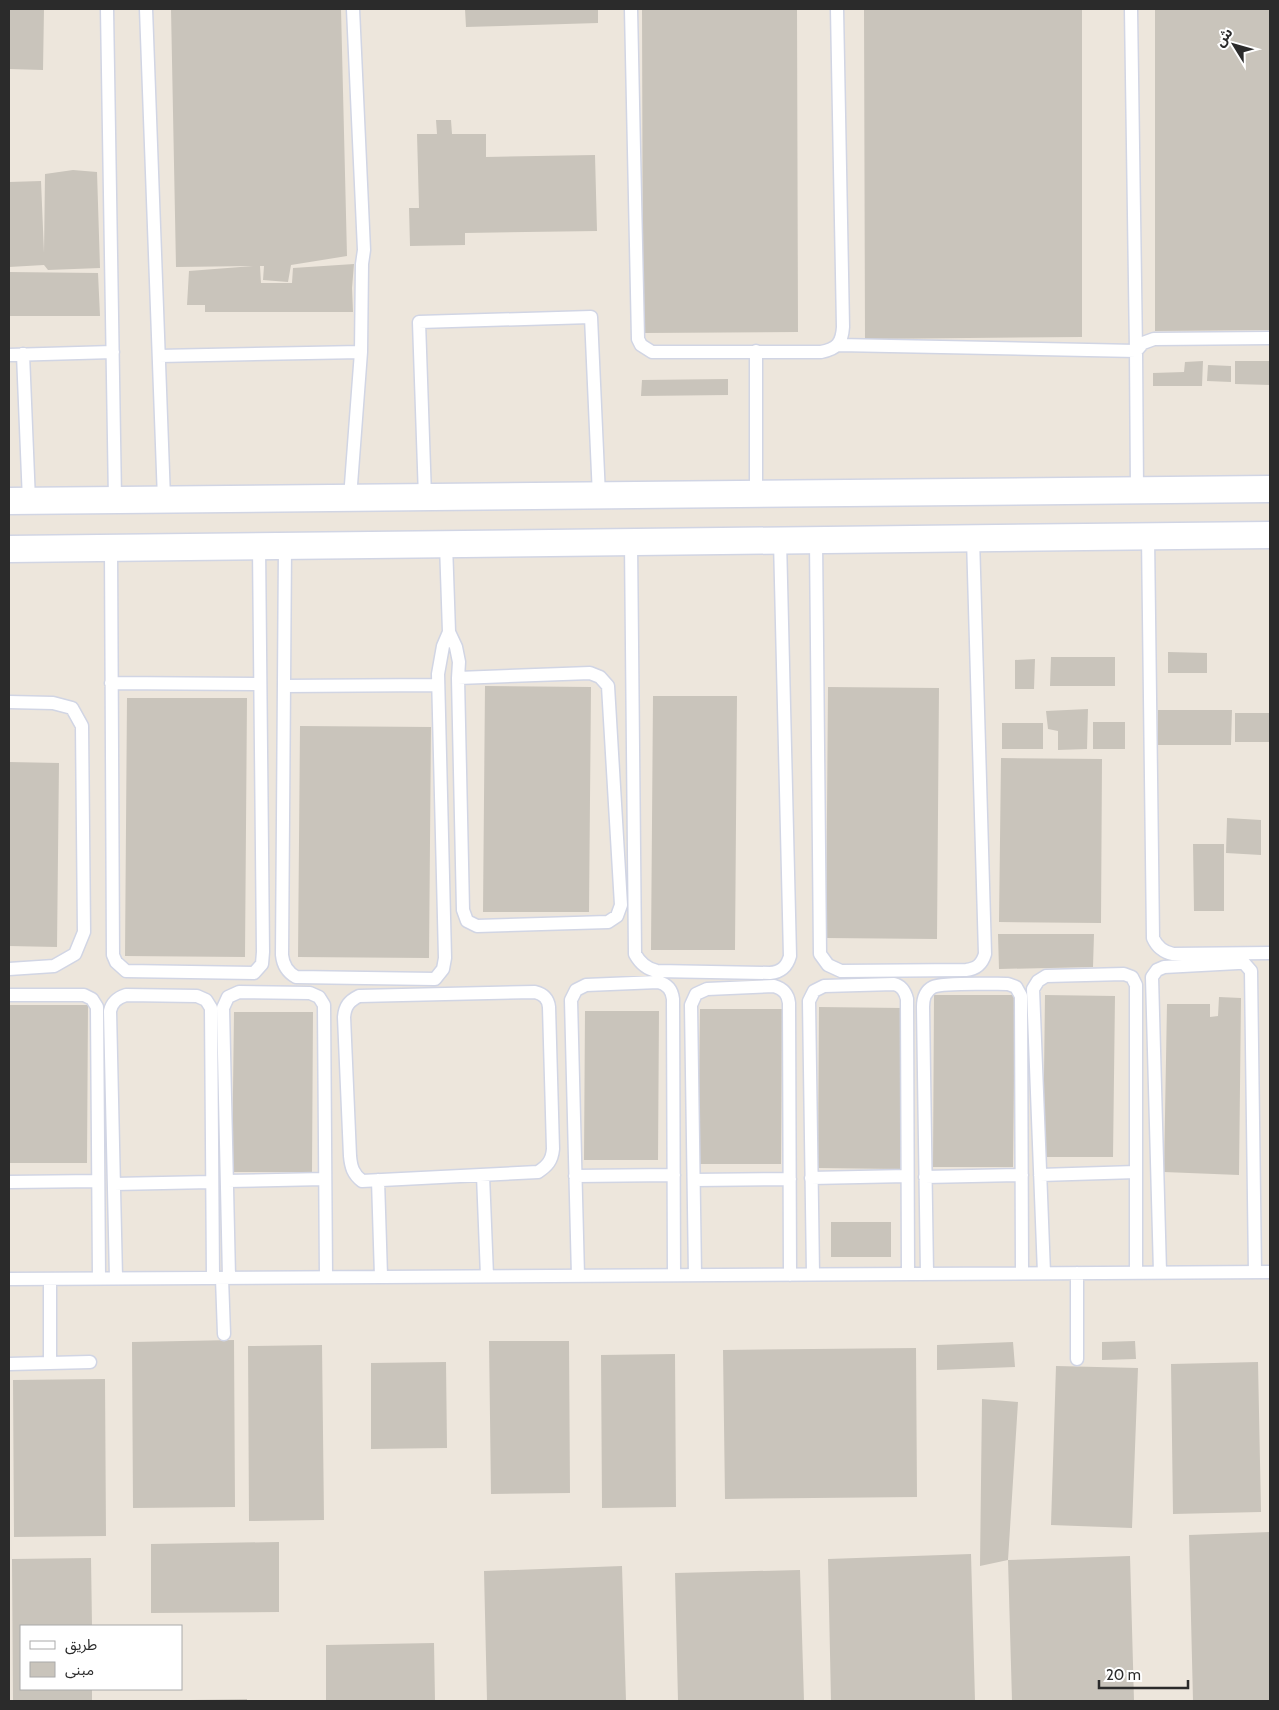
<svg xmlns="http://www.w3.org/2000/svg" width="1279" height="1710" font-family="Cabin,'Noto Sans Arabic',sans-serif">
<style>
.building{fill:#c9c4bb}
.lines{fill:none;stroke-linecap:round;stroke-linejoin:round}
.lane-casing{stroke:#d1d5e4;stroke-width:15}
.street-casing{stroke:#d1d5e4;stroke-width:29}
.lane{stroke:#fff;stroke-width:12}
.street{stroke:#fff;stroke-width:26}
</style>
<rect width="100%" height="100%" fill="#ede6dc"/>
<path class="building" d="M 9,9 L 44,9 L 43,70 L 9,69 Z
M 171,9 L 341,9 L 347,256 L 291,265 L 288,282 L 263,280 L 264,266 L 260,266 L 261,283 L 292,283 L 293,268 L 354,264 L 352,288 L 353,312 L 205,312 L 205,305 L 187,305 L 189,271 L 253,266 L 176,267 Z
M 465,9 L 598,9 L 598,23 L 466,27 Z
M 642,9 L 797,9 L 798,332 L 643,333 Z
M 864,9 L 1082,9 L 1082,337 L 865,339 Z
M 1155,9 L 1270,9 L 1270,330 L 1155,331 Z
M 436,120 L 451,120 L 452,134 L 486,134 L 486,157 L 595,155 L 597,231 L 465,233 L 465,245 L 410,246 L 409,208 L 419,208 L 417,134 L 437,134 Z
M 73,170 L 97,172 L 100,268 L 48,270 L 44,265 L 9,267 L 9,182 L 41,181 L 44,253 L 45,174 Z
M 9,272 L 98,273 L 100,316 L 9,316 Z
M 1203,361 L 1202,386 L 1153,386 L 1153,373 L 1184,372 L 1185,362 Z
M 1235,361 L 1270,361 L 1270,385 L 1235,384 Z
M 1208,365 L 1231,366 L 1231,382 L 1207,381 Z
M 728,379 L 728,395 L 641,396 L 642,380 Z
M 1168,652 L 1207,653 L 1207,673 L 1168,673 Z
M 1051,657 L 1115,657 L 1115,686 L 1050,686 Z
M 1035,659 L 1034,689 L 1015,689 L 1015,660 Z
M 485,686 L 591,687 L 589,912 L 483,912 Z
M 828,687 L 939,688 L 937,939 L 826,938 Z
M 653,696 L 737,696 L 735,950 L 651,950 Z
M 127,698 L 247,698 L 245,957 L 125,956 Z
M 1088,709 L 1087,749 L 1058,750 L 1058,731 L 1048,729 L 1046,711 Z
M 1158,710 L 1232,710 L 1231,745 L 1158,745 Z
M 1235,713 L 1270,713 L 1270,742 L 1235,742 Z
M 1093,722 L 1125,722 L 1125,749 L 1093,749 Z
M 1002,723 L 1043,723 L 1043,749 L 1002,749 Z
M 300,726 L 431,727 L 429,958 L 298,957 Z
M 1001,758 L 1102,759 L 1101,923 L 999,922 Z
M 9,762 L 59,763 L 57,947 L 9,946 Z
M 1227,818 L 1261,820 L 1261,855 L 1226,853 Z
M 1193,844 L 1224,844 L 1224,911 L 1194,911 Z
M 998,934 L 1094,934 L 1093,967 L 999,969 Z
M 934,995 L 1015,995 L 1013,1167 L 933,1167 Z
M 1045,995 L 1115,996 L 1113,1157 L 1043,1157 Z
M 1219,997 L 1241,998 L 1239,1175 L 1164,1172 L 1167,1004 L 1210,1004 L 1210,1017 L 1218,1016 Z
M 9,1005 L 88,1005 L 87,1163 L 9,1163 Z
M 819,1007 L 902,1008 L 900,1169 L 818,1168 Z
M 700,1009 L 782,1009 L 781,1164 L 698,1164 Z
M 585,1011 L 659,1011 L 658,1160 L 584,1160 Z
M 234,1012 L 313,1012 L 312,1172 L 232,1172 Z
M 831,1222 L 891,1222 L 891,1257 L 831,1257 Z
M 234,1340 L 235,1507 L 133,1508 L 132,1342 Z
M 489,1341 L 569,1341 L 570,1493 L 491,1494 Z
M 1135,1341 L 1136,1359 L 1102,1360 L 1102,1342 Z
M 1013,1342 L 1015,1367 L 937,1370 L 937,1345 Z
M 322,1345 L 324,1520 L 249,1521 L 248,1346 Z
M 916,1348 L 917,1497 L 725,1499 L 723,1350 Z
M 675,1354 L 676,1507 L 602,1508 L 601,1355 Z
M 446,1362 L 447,1448 L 371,1449 L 371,1363 Z
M 1258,1362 L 1261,1512 L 1173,1514 L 1171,1364 Z
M 1056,1366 L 1138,1368 L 1132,1528 L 1051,1525 Z
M 105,1379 L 106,1536 L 14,1537 L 13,1380 Z
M 982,1399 L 1018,1402 L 1008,1560 L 980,1566 Z
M 1270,1532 L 1270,1701 L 1193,1701 L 1189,1535 Z
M 279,1542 L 279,1612 L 151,1613 L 151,1544 Z
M 971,1554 L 975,1701 L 831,1701 L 828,1559 Z
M 1130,1556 L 1134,1701 L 1012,1701 L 1008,1560 Z
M 91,1558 L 92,1626 L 21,1626 L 21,1689 L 92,1689 L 92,1701 L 13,1701 L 12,1559 Z
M 622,1566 L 626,1701 L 487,1701 L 484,1571 Z
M 800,1570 L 804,1701 L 678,1701 L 675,1573 Z
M 434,1643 L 435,1701 L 326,1701 L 326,1645 Z
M 247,1699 L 247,1701 L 190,1701 L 190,1700 Z"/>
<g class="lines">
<defs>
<path id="lane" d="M 107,9 L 115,500
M 146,9 L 164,499
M 631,9 L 638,339 L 641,345 L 652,352 L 821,352 C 837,349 842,343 843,327 L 837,9
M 839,345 L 1136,351 L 1131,9
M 756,351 L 756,494
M 23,354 L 29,501
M 9,355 L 113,352
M 159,356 L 361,352
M 1137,491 L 1136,351 L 1143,343 L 1154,339 L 1270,338
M 425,497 L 419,322 L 591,317 L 599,496
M 350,498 L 361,352 L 362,264 L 364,250 L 353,9
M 1148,536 L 1153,938 C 1157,947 1163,952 1173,954 L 1270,953
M 816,540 L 820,954 L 828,965 L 841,971 L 966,970 C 977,969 982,964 985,954 L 973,538
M 631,542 L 635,954 C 640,963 646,969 657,971 L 770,973 C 781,972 787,967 790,956 L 780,540
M 446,544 L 449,632 L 456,647 L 459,662 L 458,678 L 463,910 L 467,921 L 477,926 L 608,922 L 617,916 L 621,905 L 608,686 L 600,677 L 590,673 L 458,678
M 285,546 L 282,955 C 283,965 287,972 296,977 L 435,979 L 443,969 L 445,958 L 438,674 L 443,646 L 449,632
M 111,548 L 113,955 L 116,962 L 126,971 L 254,973 L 262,964 L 263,952 L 259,546
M 111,683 L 260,684
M 284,686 L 438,685
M 9,702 L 53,703 L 72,708 L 82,726 L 84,932 L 75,954 L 54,966 L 9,969
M 535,992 C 543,994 548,998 549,1007 L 553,1149 C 552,1161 547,1166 538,1172 L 362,1181 C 353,1174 351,1167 350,1156 L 344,1017 C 345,1006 349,1001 359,996 Z
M 9,995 L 84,995 L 92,999 L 97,1007 L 99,1278
M 483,1175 L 487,1276
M 1040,1175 L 1136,1172
M 575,1176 L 674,1175
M 925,1177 L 1022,1175
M 811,1178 L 907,1176
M 378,1180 L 381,1276
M 694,1180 L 790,1179
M 227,1181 L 324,1179
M 9,1182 L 98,1181
M 114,1184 L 211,1182
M 1160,1272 L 1152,977 L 1157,970 L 1164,967 L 1238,963 L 1244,963 L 1251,971 L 1255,1272
M 1044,1273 L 1033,989 L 1038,981 L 1046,976 L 1124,974 L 1132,977 L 1136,985 L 1136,1272
M 1077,1273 L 1077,1359
M 813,1274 L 809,1001 L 814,991 L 824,986 L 894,984 C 902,986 905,991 907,999 L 908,1274
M 927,1274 L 923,1007 C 923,998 925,991 933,987 C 943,982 994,984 1008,984 L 1016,987 L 1021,996 L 1022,1273
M 695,1275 L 691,1005 L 696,994 L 707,989 L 774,986 C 784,989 788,994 789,1003 L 790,1275
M 578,1276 L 571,1000 L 576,990 L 586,985 L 658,982 C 667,984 672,990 673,999 L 674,1275
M 229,1277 L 223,1008 L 228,997 L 239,992 L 310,993 L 319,997 L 324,1005 L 326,1277
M 116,1278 L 110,1011 C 112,1002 117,998 126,995 L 197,996 L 206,1000 L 211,1008 L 213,1278
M 222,1278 L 224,1334
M 9,1279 L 1270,1272
M 50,1363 L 50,1279
M 9,1364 L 90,1362"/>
<path id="street" d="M 9,501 L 1270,489
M 9,549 L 1270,535"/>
</defs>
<use href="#lane" class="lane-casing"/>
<use href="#street" class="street-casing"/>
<use href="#lane" class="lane"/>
<use href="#street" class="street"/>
</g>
<rect width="1279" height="1710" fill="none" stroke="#2b2b2b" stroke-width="20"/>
<rect x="20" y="1625" width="162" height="65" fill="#ffffff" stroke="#aaaaaa"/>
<rect x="30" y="1641" width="25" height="8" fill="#ffffff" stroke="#aaaaaa"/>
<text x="65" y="1650" font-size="15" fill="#2b2b2b">طريق</text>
<rect x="30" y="1662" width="25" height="15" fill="#c9c4bb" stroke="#aaaaaa"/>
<text x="65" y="1675" font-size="15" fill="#2b2b2b">مبنى</text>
<g transform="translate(1234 45) rotate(307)" stroke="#ffffff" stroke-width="4" paint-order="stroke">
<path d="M0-4L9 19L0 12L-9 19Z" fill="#2b2b2b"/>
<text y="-8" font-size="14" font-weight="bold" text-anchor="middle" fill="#2b2b2b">ش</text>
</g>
<path d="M1099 1680v8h89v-8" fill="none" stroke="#2b2b2b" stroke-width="2.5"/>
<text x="1106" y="1680" font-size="15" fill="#2b2b2b" stroke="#ffffff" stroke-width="4" paint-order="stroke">20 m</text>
</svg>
